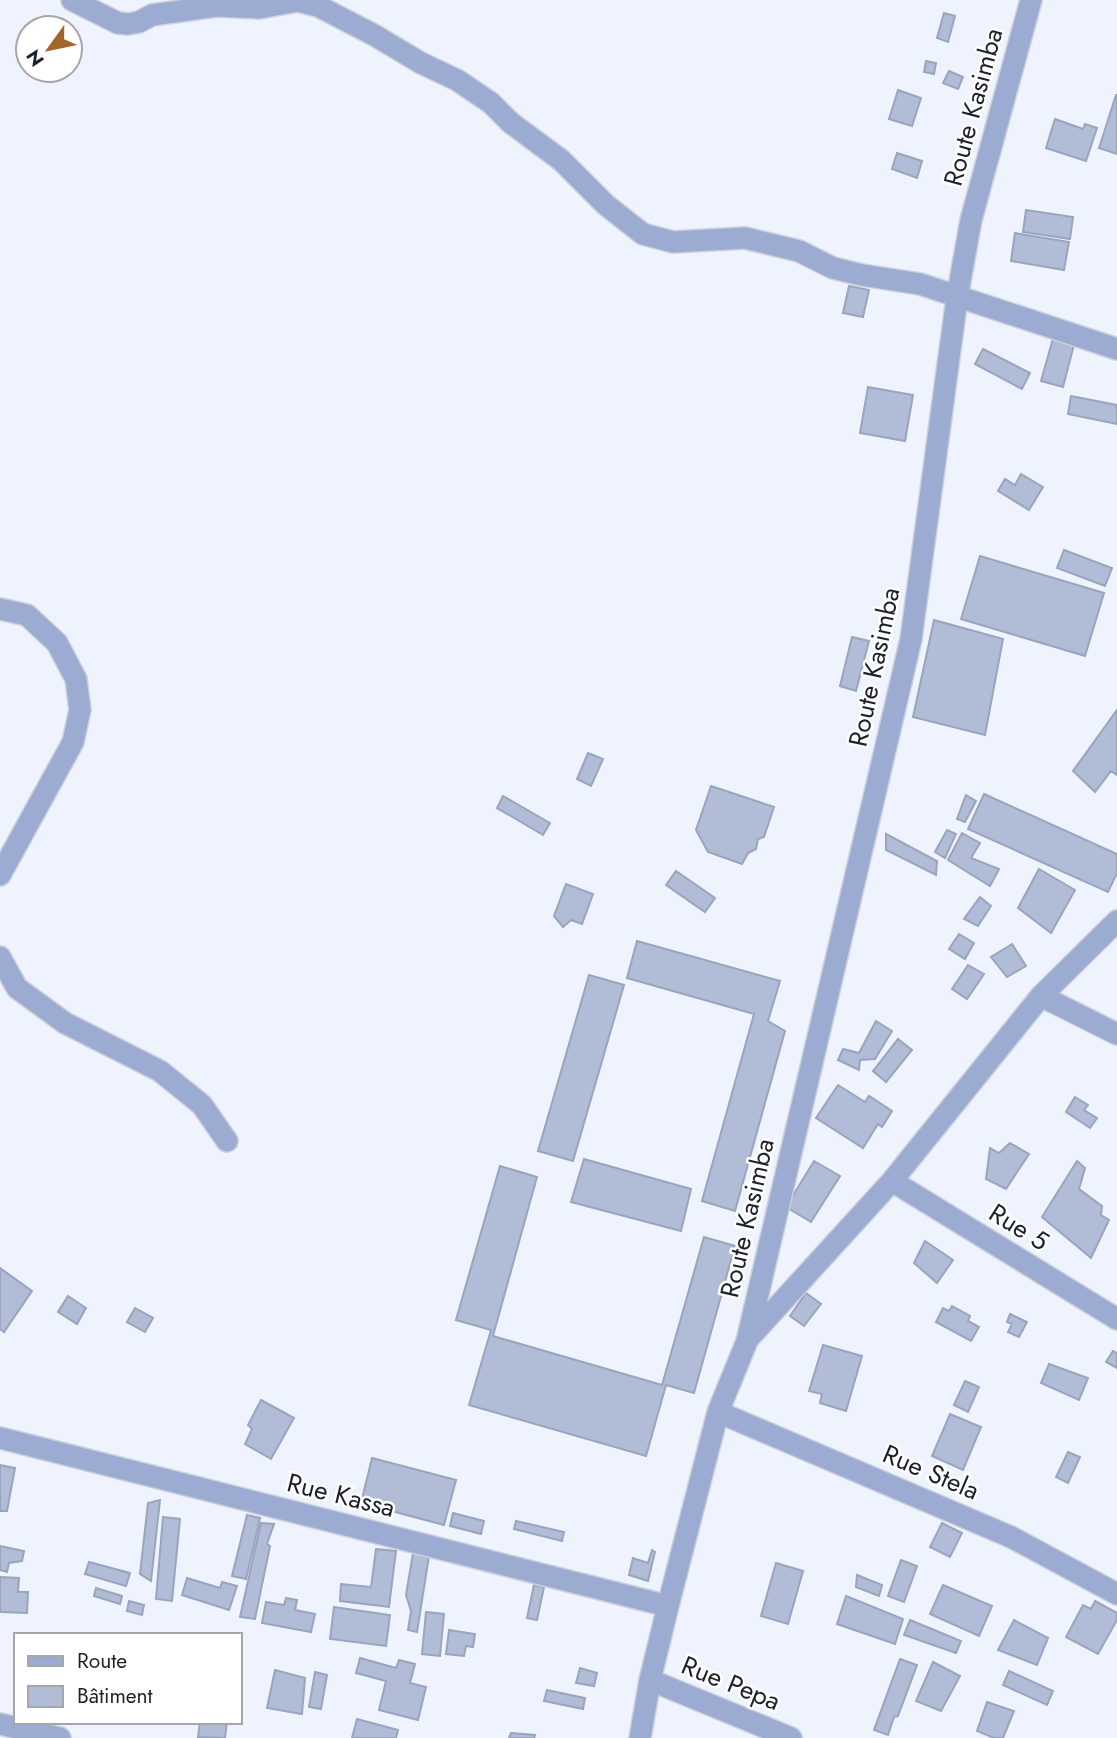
<svg xmlns="http://www.w3.org/2000/svg" width="1117" height="1738" font-family="Jost,sans-serif">
<style>
.building{fill:#b1bcd6;stroke:#99a4be;stroke-width:2}
.lines{fill:none;stroke-linecap:round;stroke-linejoin:round}
.minor-casing{stroke:#ccd1dc;stroke-width:24}
.minor{stroke:#9cabd1;stroke-width:21}
.labels{text-anchor:middle;stroke-width:5;stroke-linejoin:round;paint-order:stroke}
.street-label{font-size:26px;fill:#1c202a;stroke:#fff}
</style>
<rect width="100%" height="100%" fill="#eef3fe"/>
<path class="building" d="M 944,13 L 955,16 L 948,42 L 937,38 Z
M 926,61 L 936,63 L 934,74 L 924,72 Z
M 949,71 L 963,77 L 958,89 L 943,83 Z
M 898,90 L 921,98 L 912,126 L 889,119 Z
M 1116,95 L 1117,95 L 1117,154 L 1099,148 Z
M 1055,119 L 1083,129 L 1085,124 L 1097,128 L 1086,161 L 1046,148 Z
M 897,153 L 922,161 L 917,178 L 892,169 Z
M 1026,210 L 1073,217 L 1070,239 L 1023,232 Z
M 1015,233 L 1069,242 L 1064,270 L 1011,261 Z
M 849,286 L 869,290 L 863,317 L 843,313 Z
M 1054,335 L 1075,341 L 1063,387 L 1041,381 Z
M 983,349 L 1030,373 L 1022,389 L 975,364 Z
M 868,387 L 913,395 L 905,441 L 860,433 Z
M 1071,396 L 1117,405 L 1117,424 L 1068,414 Z
M 1021,474 L 1043,487 L 1029,510 L 998,491 L 1005,479 L 1015,485 Z
M 1064,550 L 1112,568 L 1105,586 L 1057,568 Z
M 980,556 L 1104,593 L 1085,656 L 961,619 Z
M 934,620 L 1003,639 L 985,735 L 913,717 Z
M 852,637 L 869,641 L 856,691 L 840,686 Z
M 1117,710 L 1117,775 L 1111,771 L 1095,792 L 1073,771 Z
M 588,753 L 603,759 L 591,786 L 577,779 Z
M 711,786 L 774,807 L 764,837 L 758,839 L 756,849 L 748,853 L 742,864 L 708,852 L 696,830 Z
M 984,794 L 1117,854 L 1117,873 L 1108,892 L 968,829 Z
M 966,795 L 976,801 L 965,822 L 957,819 Z
M 503,796 L 550,823 L 543,835 L 497,808 Z
M 947,830 L 956,834 L 945,858 L 935,852 Z
M 962,833 L 980,843 L 971,858 L 999,869 L 990,886 L 948,860 Z
M 886,834 L 937,861 L 936,875 L 886,850 Z
M 1039,869 L 1075,890 L 1051,933 L 1018,908 Z
M 676,871 L 715,898 L 705,912 L 666,885 Z
M 566,884 L 593,894 L 582,924 L 571,920 L 563,927 L 554,916 Z
M 980,897 L 991,906 L 978,926 L 964,919 Z
M 959,934 L 974,943 L 965,959 L 949,949 Z
M 637,941 L 780,981 L 768,1021 L 785,1031 L 735,1211 L 702,1201 L 754,1014 L 627,978 Z
M 1012,944 L 1026,966 L 1007,977 L 991,957 Z
M 968,965 L 984,974 L 967,999 L 952,989 Z
M 589,975 L 624,985 L 573,1161 L 538,1151 Z
M 876,1021 L 892,1031 L 875,1059 L 860,1060 L 859,1070 L 838,1060 L 843,1049 L 859,1053 Z
M 898,1039 L 912,1050 L 886,1082 L 873,1071 Z
M 838,1085 L 865,1102 L 869,1096 L 892,1111 L 882,1127 L 878,1124 L 863,1148 L 816,1118 Z
M 1075,1097 L 1088,1105 L 1084,1110 L 1097,1118 L 1090,1128 L 1066,1112 Z
M 1010,1143 L 1029,1154 L 1006,1189 L 986,1179 L 990,1148 L 999,1153 Z
M 584,1159 L 691,1189 L 681,1231 L 571,1202 Z
M 814,1161 L 840,1176 L 811,1222 L 786,1207 Z
M 1077,1161 L 1085,1168 L 1079,1189 L 1102,1206 L 1101,1215 L 1109,1220 L 1091,1258 L 1042,1217 Z
M 500,1166 L 537,1177 L 493,1336 L 662,1385 L 704,1237 L 735,1246 L 694,1393 L 666,1385 L 646,1456 L 469,1405 L 491,1330 L 456,1320 Z
M 925,1241 L 953,1260 L 937,1283 L 914,1263 Z
M 0,1268 L 32,1291 L 4,1332 L 0,1329 Z
M 806,1293 L 821,1304 L 804,1326 L 790,1316 Z
M 68,1296 L 86,1308 L 77,1324 L 58,1312 Z
M 952,1306 L 970,1316 L 968,1321 L 979,1327 L 971,1341 L 936,1322 L 943,1308 L 949,1311 Z
M 135,1308 L 153,1318 L 145,1332 L 127,1322 Z
M 1010,1314 L 1027,1322 L 1019,1337 L 1008,1332 L 1012,1324 L 1007,1322 Z
M 823,1345 L 862,1356 L 846,1411 L 820,1403 L 822,1394 L 809,1391 Z
M 1113,1351 L 1117,1353 L 1117,1368 L 1106,1362 Z
M 1049,1364 L 1088,1378 L 1079,1400 L 1041,1383 Z
M 965,1381 L 979,1387 L 968,1412 L 954,1405 Z
M 261,1400 L 294,1418 L 271,1459 L 245,1444 L 252,1429 L 248,1425 Z
M 950,1414 L 981,1427 L 963,1470 L 932,1456 Z
M 1068,1452 L 1080,1457 L 1068,1483 L 1056,1477 Z
M 372,1458 L 456,1480 L 444,1525 L 361,1503 Z
M 0,1465 L 15,1468 L 7,1511 L 0,1511 Z
M 160,1500 L 151,1581 L 140,1574 L 148,1503 Z
M 453,1513 L 484,1521 L 481,1534 L 450,1526 Z
M 247,1515 L 260,1518 L 246,1579 L 232,1576 Z
M 163,1517 L 180,1519 L 172,1601 L 156,1599 Z
M 516,1521 L 564,1532 L 562,1541 L 514,1529 Z
M 261,1523 L 274,1524 L 267,1544 L 270,1546 L 255,1619 L 240,1617 Z
M 942,1523 L 962,1533 L 950,1557 L 930,1547 Z
M 0,1546 L 24,1551 L 22,1561 L 9,1563 L 7,1572 L 0,1570 Z
M 376,1549 L 396,1551 L 389,1607 L 340,1601 L 341,1584 L 371,1587 Z
M 652,1550 L 655,1552 L 648,1581 L 629,1575 L 633,1558 L 648,1563 Z
M 413,1553 L 429,1556 L 417,1632 L 408,1630 L 411,1611 L 406,1595 Z
M 901,1560 L 917,1566 L 904,1602 L 888,1596 Z
M 89,1562 L 130,1573 L 126,1586 L 85,1574 Z
M 776,1563 L 803,1571 L 788,1624 L 761,1616 Z
M 857,1575 L 882,1585 L 879,1596 L 856,1587 Z
M 0,1577 L 19,1578 L 18,1592 L 28,1592 L 27,1613 L 0,1612 Z
M 187,1578 L 220,1588 L 222,1582 L 237,1586 L 229,1610 L 182,1595 Z
M 534,1585 L 544,1587 L 537,1620 L 527,1618 Z
M 943,1585 L 992,1606 L 979,1636 L 930,1614 Z
M 96,1588 L 122,1596 L 120,1604 L 94,1596 Z
M 846,1596 L 903,1619 L 895,1644 L 837,1624 Z
M 286,1598 L 297,1600 L 295,1610 L 315,1614 L 311,1632 L 262,1623 L 266,1602 L 284,1605 Z
M 129,1601 L 144,1605 L 142,1615 L 127,1611 Z
M 1095,1601 L 1117,1613 L 1117,1620 L 1098,1654 L 1066,1637 L 1083,1605 L 1091,1609 Z
M 334,1607 L 390,1615 L 386,1646 L 330,1639 Z
M 426,1612 L 444,1614 L 440,1656 L 422,1654 Z
M 910,1620 L 961,1641 L 956,1653 L 904,1635 Z
M 1014,1620 L 1048,1638 L 1037,1665 L 998,1650 Z
M 449,1630 L 475,1634 L 473,1647 L 466,1646 L 464,1656 L 446,1654 Z
M 360,1658 L 396,1668 L 399,1660 L 415,1664 L 410,1683 L 426,1687 L 418,1720 L 379,1710 L 386,1681 L 356,1673 Z
M 900,1659 L 917,1665 L 898,1716 L 894,1717 L 888,1735 L 874,1730 Z
M 933,1662 L 960,1676 L 941,1711 L 916,1701 Z
M 580,1668 L 597,1673 L 594,1686 L 576,1683 Z
M 275,1670 L 305,1678 L 302,1714 L 267,1708 Z
M 1009,1671 L 1053,1691 L 1047,1705 L 1003,1685 Z
M 315,1672 L 327,1675 L 321,1709 L 309,1707 Z
M 547,1690 L 585,1698 L 583,1709 L 544,1701 Z
M 987,1702 L 1014,1711 L 1003,1738 L 994,1738 L 977,1731 Z
M 357,1719 L 398,1730 L 396,1738 L 352,1738 Z
M 200,1722 L 227,1722 L 225,1738 L 198,1737 Z
M 511,1733 L 535,1735 L 534,1738 L 509,1738 Z"/>
<g class="lines">
<defs>
<path id="minor" d="M 72,0 L 118,23 L 128,24 L 139,22 L 152,15 L 216,6 L 259,8 L 298,1 L 318,6 L 374,35 L 421,63 L 457,80 L 491,103 L 511,123 L 561,160 L 606,205 L 643,234 L 673,242 L 745,238 L 799,251 L 833,268 L 862,275 L 920,284 L 1117,349
M 0,609 L 27,615 L 57,643 L 76,679 L 80,710 L 73,742 L 0,875
M 0,957 L 17,988 L 65,1023 L 160,1071 L 202,1105 L 227,1141
M 1041,996 L 1117,1034
M 892,1181 L 1117,1319
M 748,1339 L 892,1181 L 1041,996 L 1117,921
M 718,1412 L 1011,1537 L 1117,1594
M 0,1438 L 668,1606
M 650,1680 L 791,1738
M 0,1724 L 60,1738
M 640,1738 L 650,1680 L 668,1606 L 718,1412 L 747,1341 L 911,639 L 957,298 L 971,220 L 1031,0"/>
</defs>
<use href="#minor" class="minor-casing"/>
<use href="#minor" class="minor"/>
</g>
<g class="labels">
<g class="street-label">
<text transform="translate(973 107) rotate(-75)" y="9">Route Kasimba</text>
<text transform="translate(874 667) rotate(-78)" y="9">Route Kasimba</text>
<text transform="translate(747 1218) rotate(-77)" y="9">Route Kasimba</text>
<text transform="translate(1019 1227) rotate(32)" y="9">Rue 5</text>
<text transform="translate(931 1472) rotate(23)" y="9">Rue Stela</text>
<text transform="translate(341 1495) rotate(14)" y="9">Rue Kassa</text>
<text transform="translate(731 1683) rotate(22)" y="9">Rue Pepa</text>
</g>
</g>
<rect x="14" y="1633" width="228" height="91" fill="#ffffff" stroke="#a4a6aa" stroke-width="2"/>
<rect x="28" y="1656" width="35" height="10" fill="#9cabd1" stroke="#a4a6aa" stroke-width="2"/>
<text x="77" y="1668" font-size="21" fill="#1c202a">Route</text>
<rect x="28" y="1686" width="35" height="21" fill="#b1bcd6" stroke="#a4a6aa" stroke-width="2"/>
<text x="77" y="1703" font-size="21" fill="#1c202a">Bâtiment</text>
<g transform="translate(49 49) rotate(237)"><circle r="33" fill="#ffffff" stroke="#a4a6aa" stroke-width="2"/>
<path d="M0-5L12 26L0 18L-12 26Z" fill="#a3652b"/>
<text y="-10" font-size="19" font-weight="bold" text-anchor="middle" fill="#1c202a">N</text>
</g>
</svg>
